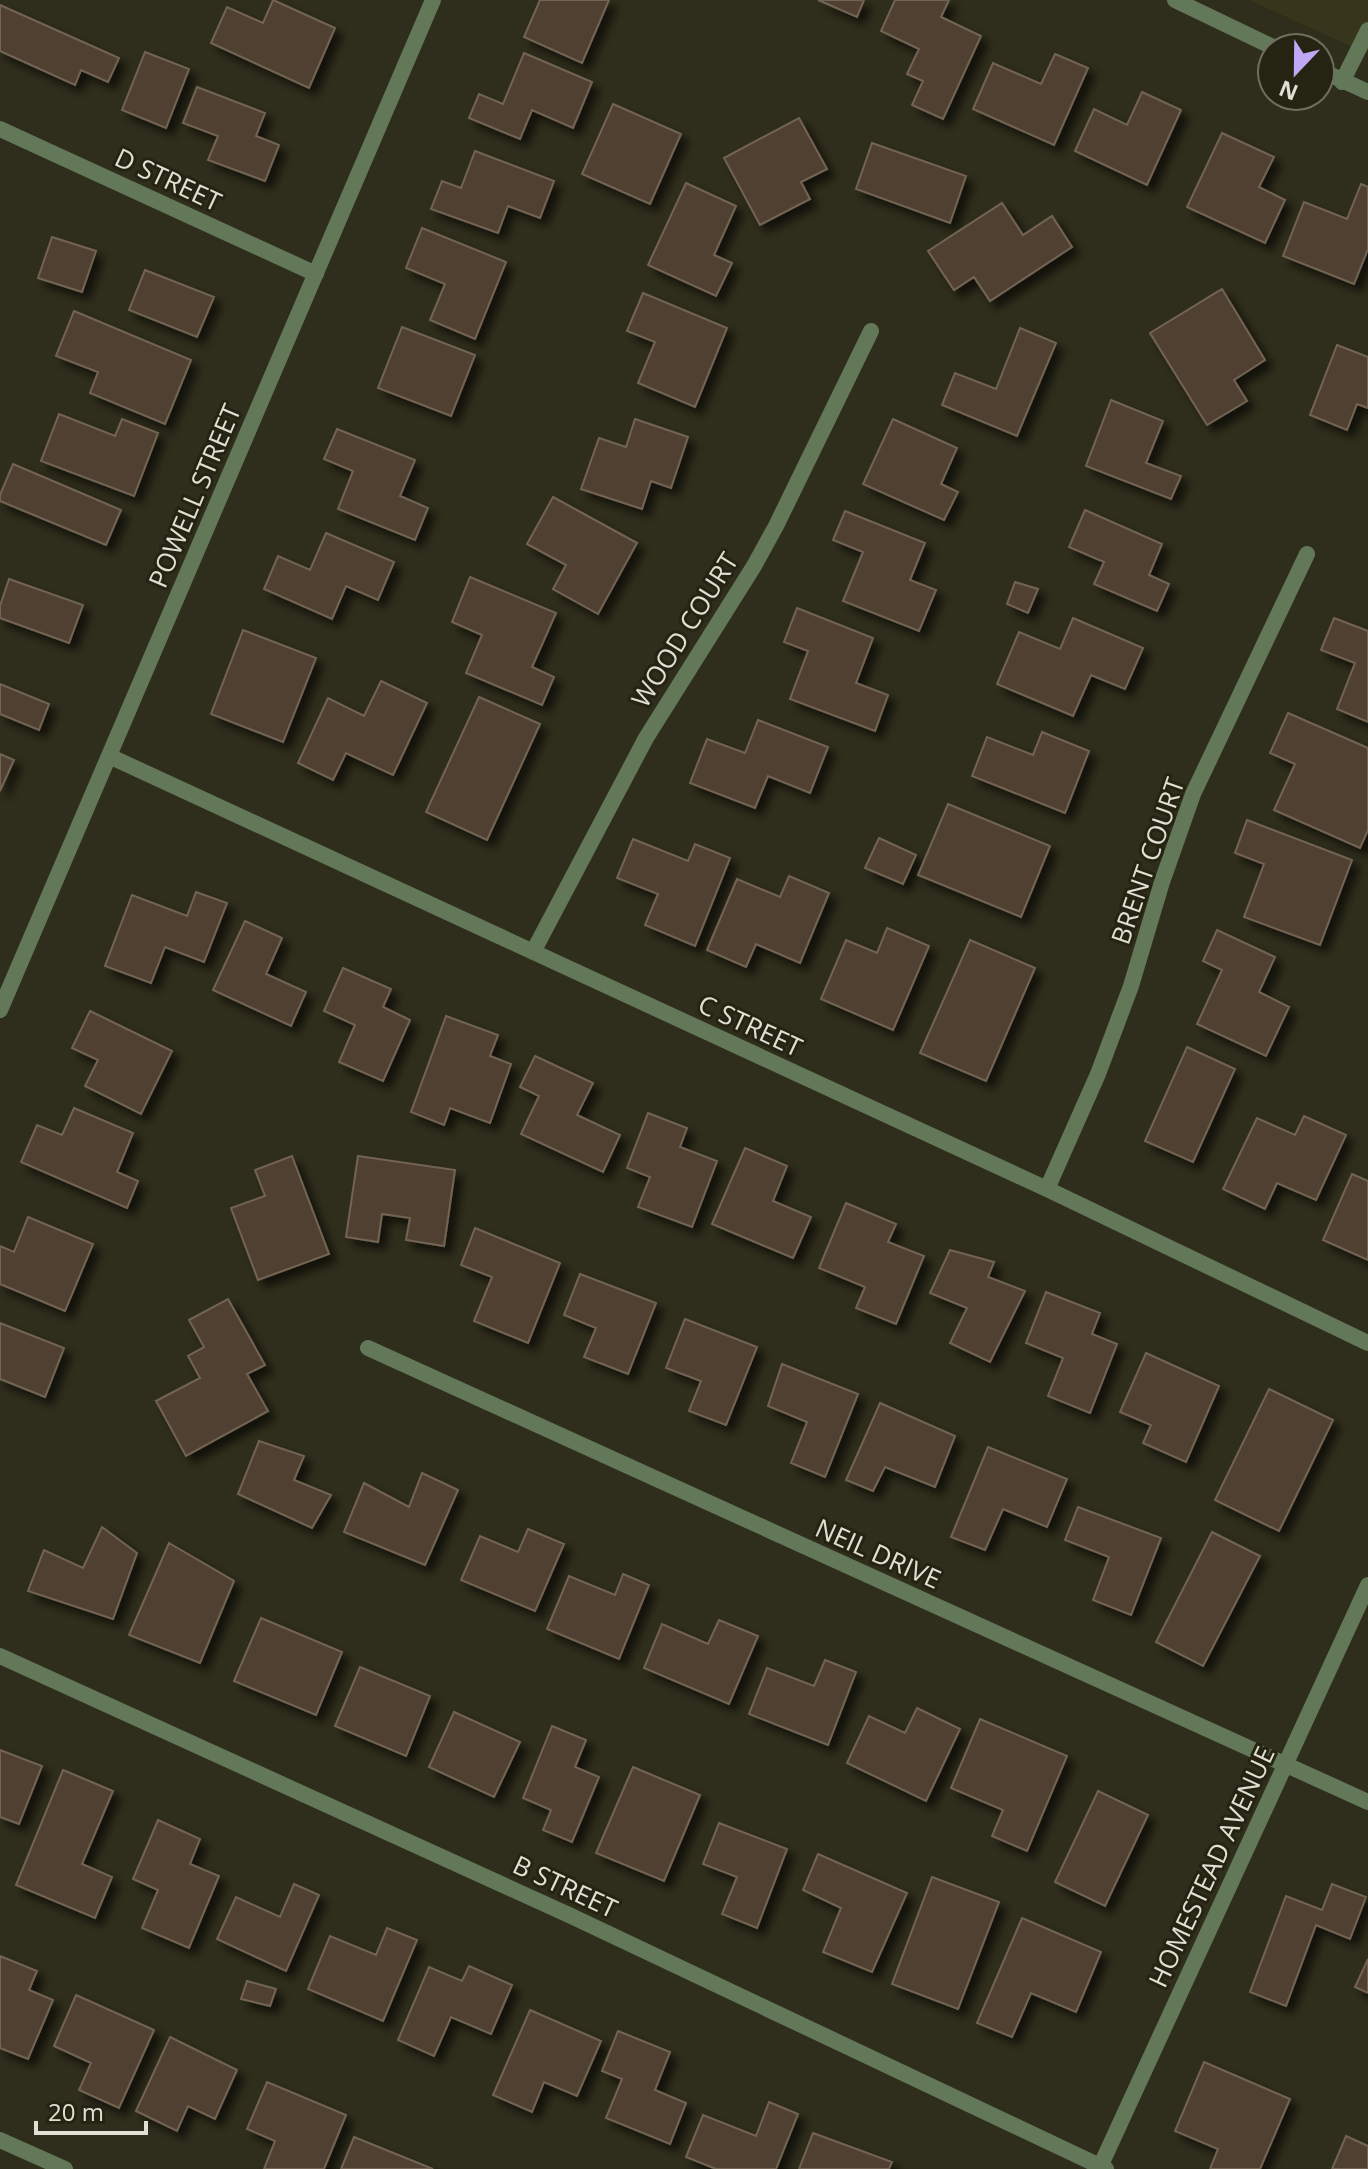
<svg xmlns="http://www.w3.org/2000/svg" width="1368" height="2169" font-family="'Open Sans',sans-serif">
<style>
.built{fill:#37351b}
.building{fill:#4f4132;stroke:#726453;stroke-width:2;filter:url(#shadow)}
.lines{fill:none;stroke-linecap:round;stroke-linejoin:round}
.minor{stroke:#627859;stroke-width:16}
.tertiary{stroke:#627859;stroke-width:16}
.labels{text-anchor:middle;stroke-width:6;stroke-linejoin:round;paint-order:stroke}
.street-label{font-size:26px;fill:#e0dfd4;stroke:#252311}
</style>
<defs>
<filter id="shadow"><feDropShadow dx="7" dy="7" stdDeviation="4" flood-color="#0009"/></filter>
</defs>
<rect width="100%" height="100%" fill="#2f2d1b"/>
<path class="built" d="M 1249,0 L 1368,0 L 1368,54 Z"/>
<path class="building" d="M 273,0 L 335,28 L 309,88 L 211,43 L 227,7 L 263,23 Z
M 540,0 L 609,0 L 582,63 L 524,37 Z
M 818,0 L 864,0 L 857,17 Z
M 895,0 L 949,0 L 941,17 L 981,36 L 943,119 L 912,105 L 923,81 L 907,74 L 919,49 L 881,31 Z
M 0,5 L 119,58 L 108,82 L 81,70 L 75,85 L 0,51 Z
M 145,52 L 189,69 L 166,128 L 122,110 Z
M 524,53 L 592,82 L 573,128 L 532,110 L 520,139 L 469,118 L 479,94 L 503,104 Z
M 1055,54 L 1088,68 L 1054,145 L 973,109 L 993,63 L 1041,84 Z
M 197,87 L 265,113 L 256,136 L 279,145 L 265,181 L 208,160 L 218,136 L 183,123 Z
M 1142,92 L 1181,110 L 1147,185 L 1075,151 L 1094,109 L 1127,125 Z
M 613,104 L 681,134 L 650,204 L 582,174 Z
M 799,118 L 827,169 L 801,182 L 810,199 L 760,225 L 724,158 Z
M 1222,133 L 1274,157 L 1259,187 L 1285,200 L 1265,243 L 1187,207 Z
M 872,143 L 966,176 L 950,223 L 856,189 Z
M 475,151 L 554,181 L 540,218 L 508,206 L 498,233 L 431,209 L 442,181 L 461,188 Z
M 686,183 L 736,206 L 714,255 L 732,263 L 716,296 L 648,265 Z
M 1361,184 L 1368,187 L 1368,249 L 1354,284 L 1283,256 L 1304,202 L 1347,219 Z
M 1002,203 L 1023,235 L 1052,216 L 1072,247 L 990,301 L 974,277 L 954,290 L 928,251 Z
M 422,228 L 506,262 L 475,339 L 430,320 L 445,284 L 406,268 Z
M 52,237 L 96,251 L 82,292 L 38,278 Z
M 145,270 L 214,297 L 197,337 L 129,310 Z
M 1222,289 L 1265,360 L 1234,380 L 1247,401 L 1207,425 L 1150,333 Z
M 643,293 L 727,328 L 695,407 L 638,383 L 655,342 L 627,331 Z
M 74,311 L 191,360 L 165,424 L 90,393 L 98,372 L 56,356 Z
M 402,327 L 475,355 L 451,416 L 378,388 Z
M 1020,328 L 1056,343 L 1017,436 L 942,405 L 955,373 L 996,389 Z
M 1337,345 L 1368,357 L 1368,408 L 1357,404 L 1347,430 L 1310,415 Z
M 1111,400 L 1163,421 L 1146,463 L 1181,476 L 1171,499 L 1086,466 Z
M 59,414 L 115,436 L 122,419 L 158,433 L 134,496 L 41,461 Z
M 635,419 L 688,437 L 671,488 L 651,481 L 642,509 L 581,489 L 599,438 L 626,447 Z
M 893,419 L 957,448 L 941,484 L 958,492 L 944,520 L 863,484 Z
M 337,429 L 415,460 L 400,496 L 428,508 L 415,540 L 338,509 L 353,471 L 324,459 Z
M 13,464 L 121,510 L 106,545 L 0,501 L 0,495 Z
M 553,497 L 637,543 L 598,614 L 553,589 L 566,565 L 527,544 Z
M 1085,510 L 1162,544 L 1149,575 L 1169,584 L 1157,611 L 1094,584 L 1104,562 L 1069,547 Z
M 845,511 L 925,543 L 910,580 L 936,590 L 919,631 L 843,601 L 863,552 L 833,540 Z
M 326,533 L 394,562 L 378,600 L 346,586 L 332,619 L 264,589 L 278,556 L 310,570 Z
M 470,577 L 556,613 L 532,667 L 554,677 L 542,705 L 466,673 L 482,635 L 452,622 Z
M 9,579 L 83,605 L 69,643 L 0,618 L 0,606 Z
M 1015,582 L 1038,589 L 1028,613 L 1007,604 Z
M 797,608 L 873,638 L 856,683 L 888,695 L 875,731 L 790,699 L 808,651 L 784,642 Z
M 1073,618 L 1143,648 L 1125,689 L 1091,675 L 1073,716 L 997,684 L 1019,632 L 1060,649 Z
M 1334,618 L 1368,631 L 1368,722 L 1337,709 L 1355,663 L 1321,650 Z
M 243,630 L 316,658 L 283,742 L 211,714 Z
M 381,681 L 427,703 L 393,775 L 346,753 L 333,780 L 298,763 L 328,698 L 364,716 Z
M 0,684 L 49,704 L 39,730 L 0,714 Z
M 479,697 L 540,724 L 487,840 L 426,812 Z
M 1288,713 L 1368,748 L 1368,830 L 1360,848 L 1274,810 L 1295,764 L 1270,753 Z
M 758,720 L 828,747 L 810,793 L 768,776 L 755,808 L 690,783 L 707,739 L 745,753 Z
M 1042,732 L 1089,751 L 1065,813 L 972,776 L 987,737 L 1033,755 Z
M 0,754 L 14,760 L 0,791 Z
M 948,804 L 1050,846 L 1021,917 L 918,875 Z
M 1247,820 L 1352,860 L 1320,945 L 1244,917 L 1264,864 L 1235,853 Z
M 879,838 L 916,855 L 903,884 L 865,868 Z
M 633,839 L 688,861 L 695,844 L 730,858 L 695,946 L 645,925 L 658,894 L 617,878 Z
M 789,876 L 829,893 L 800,963 L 756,944 L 746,967 L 707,950 L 737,879 L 780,897 Z
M 196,892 L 227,903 L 204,962 L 165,947 L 151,983 L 105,966 L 132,895 L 187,916 Z
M 245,921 L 282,938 L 266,974 L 306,992 L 291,1026 L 213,990 Z
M 887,928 L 929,946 L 893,1030 L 821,999 L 846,940 L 877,953 Z
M 1217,930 L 1275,957 L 1259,992 L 1289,1007 L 1266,1056 L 1197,1024 L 1222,970 L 1203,961 Z
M 970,940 L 1035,968 L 986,1081 L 920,1053 Z
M 343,968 L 391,989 L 383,1007 L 410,1020 L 383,1081 L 339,1062 L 355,1025 L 324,1011 Z
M 90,1011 L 172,1051 L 141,1114 L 85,1086 L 98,1060 L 72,1048 Z
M 446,1016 L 498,1035 L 490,1056 L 511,1064 L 490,1123 L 450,1108 L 444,1125 L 411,1112 Z
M 1187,1047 L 1235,1069 L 1193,1162 L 1145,1141 Z
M 535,1056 L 593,1083 L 577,1115 L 620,1135 L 603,1172 L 521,1134 L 539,1096 L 520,1087 Z
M 74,1108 L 133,1133 L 117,1172 L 138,1181 L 127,1208 L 21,1162 L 37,1125 L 62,1135 Z
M 648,1113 L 687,1128 L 680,1147 L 717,1161 L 692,1227 L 638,1207 L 650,1177 L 627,1168 Z
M 1304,1116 L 1346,1135 L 1316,1200 L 1277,1183 L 1265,1209 L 1223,1189 L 1257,1118 L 1295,1135 Z
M 745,1148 L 787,1166 L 773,1201 L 811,1217 L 793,1258 L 712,1224 Z
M 292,1156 L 329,1254 L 258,1280 L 231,1208 L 265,1196 L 255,1170 Z
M 358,1156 L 455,1170 L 444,1246 L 406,1240 L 410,1218 L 382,1214 L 378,1242 L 346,1237 Z
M 1352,1174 L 1368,1181 L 1368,1260 L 1323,1240 Z
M 846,1203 L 896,1224 L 888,1242 L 924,1256 L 896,1324 L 856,1308 L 865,1287 L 819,1268 Z
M 28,1217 L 93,1244 L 65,1311 L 0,1284 L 0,1246 L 14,1252 Z
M 475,1228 L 560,1263 L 528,1343 L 474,1321 L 492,1277 L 461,1265 Z
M 950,1250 L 994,1262 L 988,1277 L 1025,1291 L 990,1362 L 950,1343 L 967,1308 L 930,1293 Z
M 580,1274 L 656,1303 L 628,1374 L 584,1357 L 596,1328 L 564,1315 Z
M 1046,1292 L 1100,1313 L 1092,1334 L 1117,1344 L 1090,1413 L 1048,1396 L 1063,1358 L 1026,1343 Z
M 228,1299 L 265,1365 L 247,1374 L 268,1411 L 186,1456 L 156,1401 L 200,1378 L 188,1356 L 204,1347 L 189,1320 Z
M 685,1319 L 757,1347 L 726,1425 L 689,1411 L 701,1381 L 666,1368 Z
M 0,1323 L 64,1348 L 45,1397 L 0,1379 Z
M 1146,1353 L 1219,1386 L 1186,1462 L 1143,1443 L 1151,1425 L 1120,1412 Z
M 782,1364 L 858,1394 L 825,1477 L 791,1463 L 807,1422 L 768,1406 Z
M 1269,1389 L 1333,1420 L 1279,1531 L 1215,1500 Z
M 880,1403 L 955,1436 L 935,1487 L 885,1467 L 873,1491 L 846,1480 Z
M 259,1441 L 304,1456 L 294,1480 L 331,1495 L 312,1528 L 238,1494 Z
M 988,1447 L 1067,1479 L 1047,1527 L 1003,1509 L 985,1550 L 951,1537 Z
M 422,1473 L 458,1490 L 425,1565 L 344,1532 L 364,1483 L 409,1507 Z
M 1078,1507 L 1161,1538 L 1131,1615 L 1093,1600 L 1109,1557 L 1065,1540 Z
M 102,1527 L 137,1553 L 113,1619 L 28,1591 L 44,1550 L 83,1568 Z
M 528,1529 L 564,1544 L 535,1611 L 461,1580 L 480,1536 L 518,1552 Z
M 1212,1532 L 1260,1556 L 1203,1666 L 1156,1642 Z
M 169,1543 L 234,1581 L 200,1663 L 129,1635 Z
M 623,1574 L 649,1585 L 619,1659 L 547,1629 L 569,1576 L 615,1595 Z
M 261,1618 L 342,1652 L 316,1715 L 234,1681 Z
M 719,1620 L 758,1636 L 729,1704 L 644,1668 L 662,1624 L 708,1644 Z
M 825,1660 L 856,1672 L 828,1745 L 749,1714 L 767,1668 L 814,1686 Z
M 360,1667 L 430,1696 L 406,1756 L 335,1726 Z
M 917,1708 L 960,1729 L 926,1801 L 847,1763 L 869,1716 L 905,1733 Z
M 454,1712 L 520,1742 L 494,1797 L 429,1767 Z
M 980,1719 L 1067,1756 L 1027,1851 L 992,1836 L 1003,1810 L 951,1788 Z
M 552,1726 L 586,1740 L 575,1767 L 599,1777 L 572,1842 L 543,1830 L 551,1810 L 523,1798 Z
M 0,1750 L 42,1766 L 19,1824 L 0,1817 Z
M 633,1767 L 700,1795 L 664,1881 L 596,1853 Z
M 63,1770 L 113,1791 L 82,1864 L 112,1877 L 95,1918 L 16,1885 Z
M 1098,1791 L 1148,1815 L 1105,1906 L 1055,1882 Z
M 158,1820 L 200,1839 L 190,1864 L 219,1876 L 189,1948 L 142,1928 L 158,1890 L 133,1879 Z
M 719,1823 L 787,1849 L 757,1928 L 722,1914 L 737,1877 L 703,1864 Z
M 818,1854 L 907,1893 L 872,1972 L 823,1952 L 841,1908 L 803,1890 Z
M 932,1877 L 999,1902 L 958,2009 L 892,1984 Z
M 294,1884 L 319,1895 L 286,1971 L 217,1939 L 236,1897 L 280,1917 Z
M 1332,1884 L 1366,1897 L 1350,1939 L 1316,1925 L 1286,2006 L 1250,1992 L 1286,1896 L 1322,1910 Z
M 1022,1918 L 1101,1952 L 1076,2012 L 1031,1993 L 1012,2037 L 977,2023 Z
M 387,1928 L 417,1940 L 383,2021 L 308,1989 L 330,1936 L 376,1955 Z
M 0,1956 L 37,1971 L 29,1990 L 53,2000 L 28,2059 L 0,2048 Z
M 1368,1959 L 1368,1993 L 1355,1987 Z
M 469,1966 L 512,1985 L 491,2034 L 451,2017 L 434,2056 L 398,2040 L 429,1967 L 462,1981 Z
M 247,1981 L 276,1989 L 270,2006 L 241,1999 Z
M 76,1995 L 154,2030 L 119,2108 L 79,2090 L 91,2063 L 54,2046 Z
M 530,2010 L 601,2041 L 577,2096 L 544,2082 L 532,2112 L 493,2095 Z
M 618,2031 L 670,2052 L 655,2090 L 686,2103 L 670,2144 L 606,2118 L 622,2079 L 602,2071 Z
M 170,2037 L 237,2070 L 215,2119 L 188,2106 L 177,2131 L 136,2111 Z
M 1204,2062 L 1290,2099 L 1260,2169 L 1210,2169 L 1218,2149 L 1175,2131 Z
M 267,2082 L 346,2115 L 324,2169 L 264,2169 L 275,2141 L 247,2129 Z
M 769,2102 L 798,2114 L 776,2169 L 716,2169 L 686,2157 L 703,2115 L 756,2136 Z
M 813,2133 L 892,2162 L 889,2169 L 799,2169 Z
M 1346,2136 L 1368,2146 L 1368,2169 L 1332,2169 Z
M 354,2137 L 433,2169 L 341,2169 Z"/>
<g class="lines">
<path class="minor" d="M 1342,82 L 1368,30
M 0,129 L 316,274
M 109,756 L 1047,1189 L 1368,1343
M 533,952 L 646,738 L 754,566 L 776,526 L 871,331
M 0,1010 L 433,0
M 1047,1189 L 1098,1074 L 1131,986 L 1162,882 L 1193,794 L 1307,554
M 368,1348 L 1368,1802
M 0,1656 L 569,1915 L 1106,2169
M 0,2140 L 65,2169
M 1099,2169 L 1368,1585"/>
<path class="tertiary" d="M 1175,0 L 1275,48
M 1320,70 L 1368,92"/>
</g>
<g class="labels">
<g class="street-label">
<text transform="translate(168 180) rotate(25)" y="9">D STREET</text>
<text transform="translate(195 496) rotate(-67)" y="9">POWELL STREET</text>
<text transform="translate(685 630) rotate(-58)" y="9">WOOD COURT</text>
<text transform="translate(1148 861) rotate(-71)" y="9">BRENT COURT</text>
<text transform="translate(750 1026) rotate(25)" y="9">C STREET</text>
<text transform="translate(878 1554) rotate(24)" y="9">NEIL DRIVE</text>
<text transform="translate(1212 1867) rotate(-65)" y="9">HOMESTEAD AVENUE</text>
<text transform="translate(565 1887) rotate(25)" y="9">B STREET</text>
</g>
</g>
<g transform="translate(1296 72) rotate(202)"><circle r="38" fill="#252311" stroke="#706e5f" stroke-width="2"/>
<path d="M0-6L14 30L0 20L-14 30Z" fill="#c0a8f4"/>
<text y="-12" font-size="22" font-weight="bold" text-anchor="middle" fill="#e0dfd4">N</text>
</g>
<path d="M36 2121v12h110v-12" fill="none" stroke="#e0dfd4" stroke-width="4"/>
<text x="48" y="2121" font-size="24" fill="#e0dfd4" stroke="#252311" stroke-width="6" paint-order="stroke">20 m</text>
</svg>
